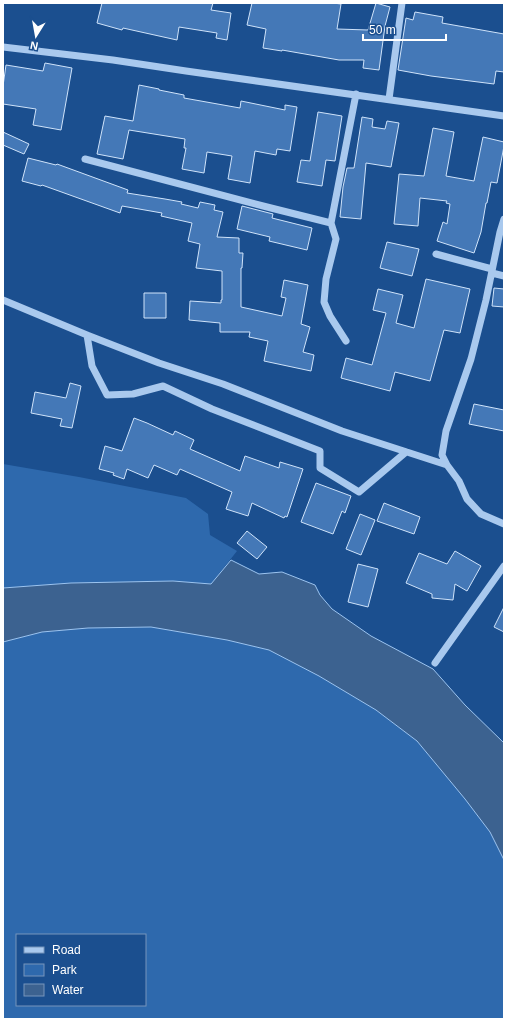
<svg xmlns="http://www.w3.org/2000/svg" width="507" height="1022" font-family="Arial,sans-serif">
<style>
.green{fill:#2e69ad;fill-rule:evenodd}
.water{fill:#3c6290;stroke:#9cc4f0}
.building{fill:#4478b7;stroke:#cfe3fa}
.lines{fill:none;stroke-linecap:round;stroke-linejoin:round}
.minor{stroke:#a9c9ee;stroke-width:7}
</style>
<rect width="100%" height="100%" fill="#1b4f8f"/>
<path class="green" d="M 3,464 L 79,477 L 186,498 L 208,514 L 210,535 L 237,551 L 211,584 L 173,581 L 71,583 L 3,588 Z
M 151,627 L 227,640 L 269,650 L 319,676 L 376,710 L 417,741 L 465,799 L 490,832 L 504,860 L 504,1019 L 3,1019 L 3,642 L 42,632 L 88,628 ZM 17,935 L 145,935 L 145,1005 L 17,1005 Z"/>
<path class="water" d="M 231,560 L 259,574 L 282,572 L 315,585 L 320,595 L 332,609 L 371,636 L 433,669 L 465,705 L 504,743 L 504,860 L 490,832 L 465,799 L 417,741 L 376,710 L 319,676 L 269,650 L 227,640 L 151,627 L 88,628 L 42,632 L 3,642 L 3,588 L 71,583 L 173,581 L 211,584 Z"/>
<path class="building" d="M 102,3 L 213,3 L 211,10 L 231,13 L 227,40 L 216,38 L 217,33 L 179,27 L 177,40 L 123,28 L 122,30 L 97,23 Z
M 252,3 L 333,3 L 341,4 L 337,29 L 368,30 L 376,3 L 390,7 L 385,26 L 379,70 L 363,68 L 364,60 L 339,60 L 282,50 L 282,51 L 263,48 L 266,29 L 247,25 Z
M 415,12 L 443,17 L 442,23 L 504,34 L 504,72 L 496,71 L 494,84 L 431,76 L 398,70 L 406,18 L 413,20 Z
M 45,63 L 72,68 L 61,130 L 33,125 L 36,109 L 3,104 L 3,86 L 6,65 L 43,71 Z
M 139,85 L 159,89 L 159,90 L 184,95 L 184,98 L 240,108 L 241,101 L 285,110 L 285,105 L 297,107 L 290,151 L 277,149 L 276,155 L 255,151 L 250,183 L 228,179 L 232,156 L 207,152 L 204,173 L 182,169 L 186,148 L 184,148 L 185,139 L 129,130 L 123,159 L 97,154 L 105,116 L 133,121 Z
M 318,112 L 342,116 L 335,161 L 326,160 L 322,186 L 297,182 L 301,160 L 310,161 Z
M 362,117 L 373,119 L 372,127 L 385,129 L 387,121 L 399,123 L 391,167 L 366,163 L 361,219 L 340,217 L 343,187 L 347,168 L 354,168 Z
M 433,128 L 454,132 L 446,176 L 474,181 L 483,137 L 504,142 L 504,146 L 497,183 L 491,182 L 487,203 L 486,203 L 481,232 L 474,253 L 437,241 L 443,222 L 447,224 L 450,204 L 446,203 L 447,201 L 420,198 L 418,226 L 394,224 L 399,174 L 424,176 Z
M 3,132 L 29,144 L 24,154 L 3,145 Z
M 28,158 L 56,165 L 57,164 L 128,190 L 127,193 L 165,199 L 182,202 L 181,204 L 198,208 L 200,202 L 215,205 L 214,210 L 223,212 L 217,237 L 239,238 L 239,253 L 243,253 L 242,268 L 241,268 L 241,307 L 282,316 L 286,298 L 281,297 L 284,280 L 308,285 L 301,324 L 310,327 L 303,352 L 314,355 L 311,371 L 264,361 L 268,341 L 249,337 L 250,332 L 220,332 L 220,323 L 189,320 L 190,301 L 221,303 L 221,300 L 222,300 L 222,271 L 196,268 L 200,244 L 188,241 L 192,223 L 161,216 L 162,213 L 122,206 L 120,213 L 42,185 L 41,186 L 22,181 Z
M 242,206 L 273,214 L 272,218 L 312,228 L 307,250 L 269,241 L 270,237 L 237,229 Z
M 387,242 L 419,249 L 412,276 L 380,268 Z
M 426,279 L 470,289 L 460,333 L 444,330 L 430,381 L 395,372 L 390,391 L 341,378 L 346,358 L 372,365 L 386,313 L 373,310 L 378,289 L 403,295 L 396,323 L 414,328 Z
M 494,288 L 504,289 L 504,307 L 492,306 Z
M 144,293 L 166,293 L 166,318 L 144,318 Z
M 70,383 L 81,386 L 72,428 L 60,426 L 62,419 L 31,413 L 35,392 L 66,398 Z
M 474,404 L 504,410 L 504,431 L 469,424 Z
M 134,418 L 147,423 L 173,435 L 175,431 L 194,440 L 190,449 L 240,471 L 245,456 L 279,468 L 280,462 L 303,469 L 287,517 L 285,516 L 284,518 L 252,503 L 248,516 L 226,509 L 232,492 L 180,469 L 177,475 L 154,465 L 148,478 L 127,469 L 124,479 L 113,475 L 114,473 L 99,469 L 105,446 L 122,451 Z
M 316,483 L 351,496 L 345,513 L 342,511 L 333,534 L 301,522 Z
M 384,503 L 420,517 L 414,534 L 377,521 Z
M 360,514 L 375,520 L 361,555 L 346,549 Z
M 247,531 L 267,547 L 257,559 L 237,543 Z
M 455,551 L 481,566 L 467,591 L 455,584 L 453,600 L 432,598 L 432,594 L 406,583 L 419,553 L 447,564 Z
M 358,564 L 378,569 L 368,607 L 348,602 Z
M 504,607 L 504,632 L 494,627 Z"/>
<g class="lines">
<path class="minor" d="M 3,47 L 113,60 L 186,71 L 504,116
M 389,99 L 402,3
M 85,159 L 271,208 L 331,223
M 504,219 L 500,232 L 486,300 L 471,359 L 446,431 L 442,455 L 447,465 L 459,481 L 467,499 L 481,514 L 504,524
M 436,254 L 492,269
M 492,273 L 504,276
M 3,300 L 87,335 L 159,363 L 223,384 L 342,431 L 447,465
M 87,335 L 92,366 L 107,395 L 133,394 L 163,386 L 212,409 L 320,451 L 320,468 L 359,492 L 406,452
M 346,341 L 330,316 L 324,302 L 326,279 L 336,239 L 331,223 L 356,94
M 435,663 L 504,566"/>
</g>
<rect width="507" height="1022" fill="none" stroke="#ffffff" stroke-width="8"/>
<rect x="16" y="934" width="130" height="72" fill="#1b4f8f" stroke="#7695bc"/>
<rect x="24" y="947" width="20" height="6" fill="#a9c9ee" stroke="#7695bc"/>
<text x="52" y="954" font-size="12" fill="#ffffff">Road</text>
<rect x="24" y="964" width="20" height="12" fill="#2e69ad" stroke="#7695bc"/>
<text x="52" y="974" font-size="12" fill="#ffffff">Park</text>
<rect x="24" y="984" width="20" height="12" fill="#3c6290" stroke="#7695bc"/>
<text x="52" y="994" font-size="12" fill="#ffffff">Water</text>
<g transform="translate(36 36) rotate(191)" stroke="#1b4f8f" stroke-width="3" paint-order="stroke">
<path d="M0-3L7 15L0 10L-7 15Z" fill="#ffffff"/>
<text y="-6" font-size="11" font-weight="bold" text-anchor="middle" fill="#ffffff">N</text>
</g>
<path d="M363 34v6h83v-6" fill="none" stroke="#ffffff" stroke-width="2"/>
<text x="369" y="34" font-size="12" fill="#ffffff" stroke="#1b4f8f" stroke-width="3" paint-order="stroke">50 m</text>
</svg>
